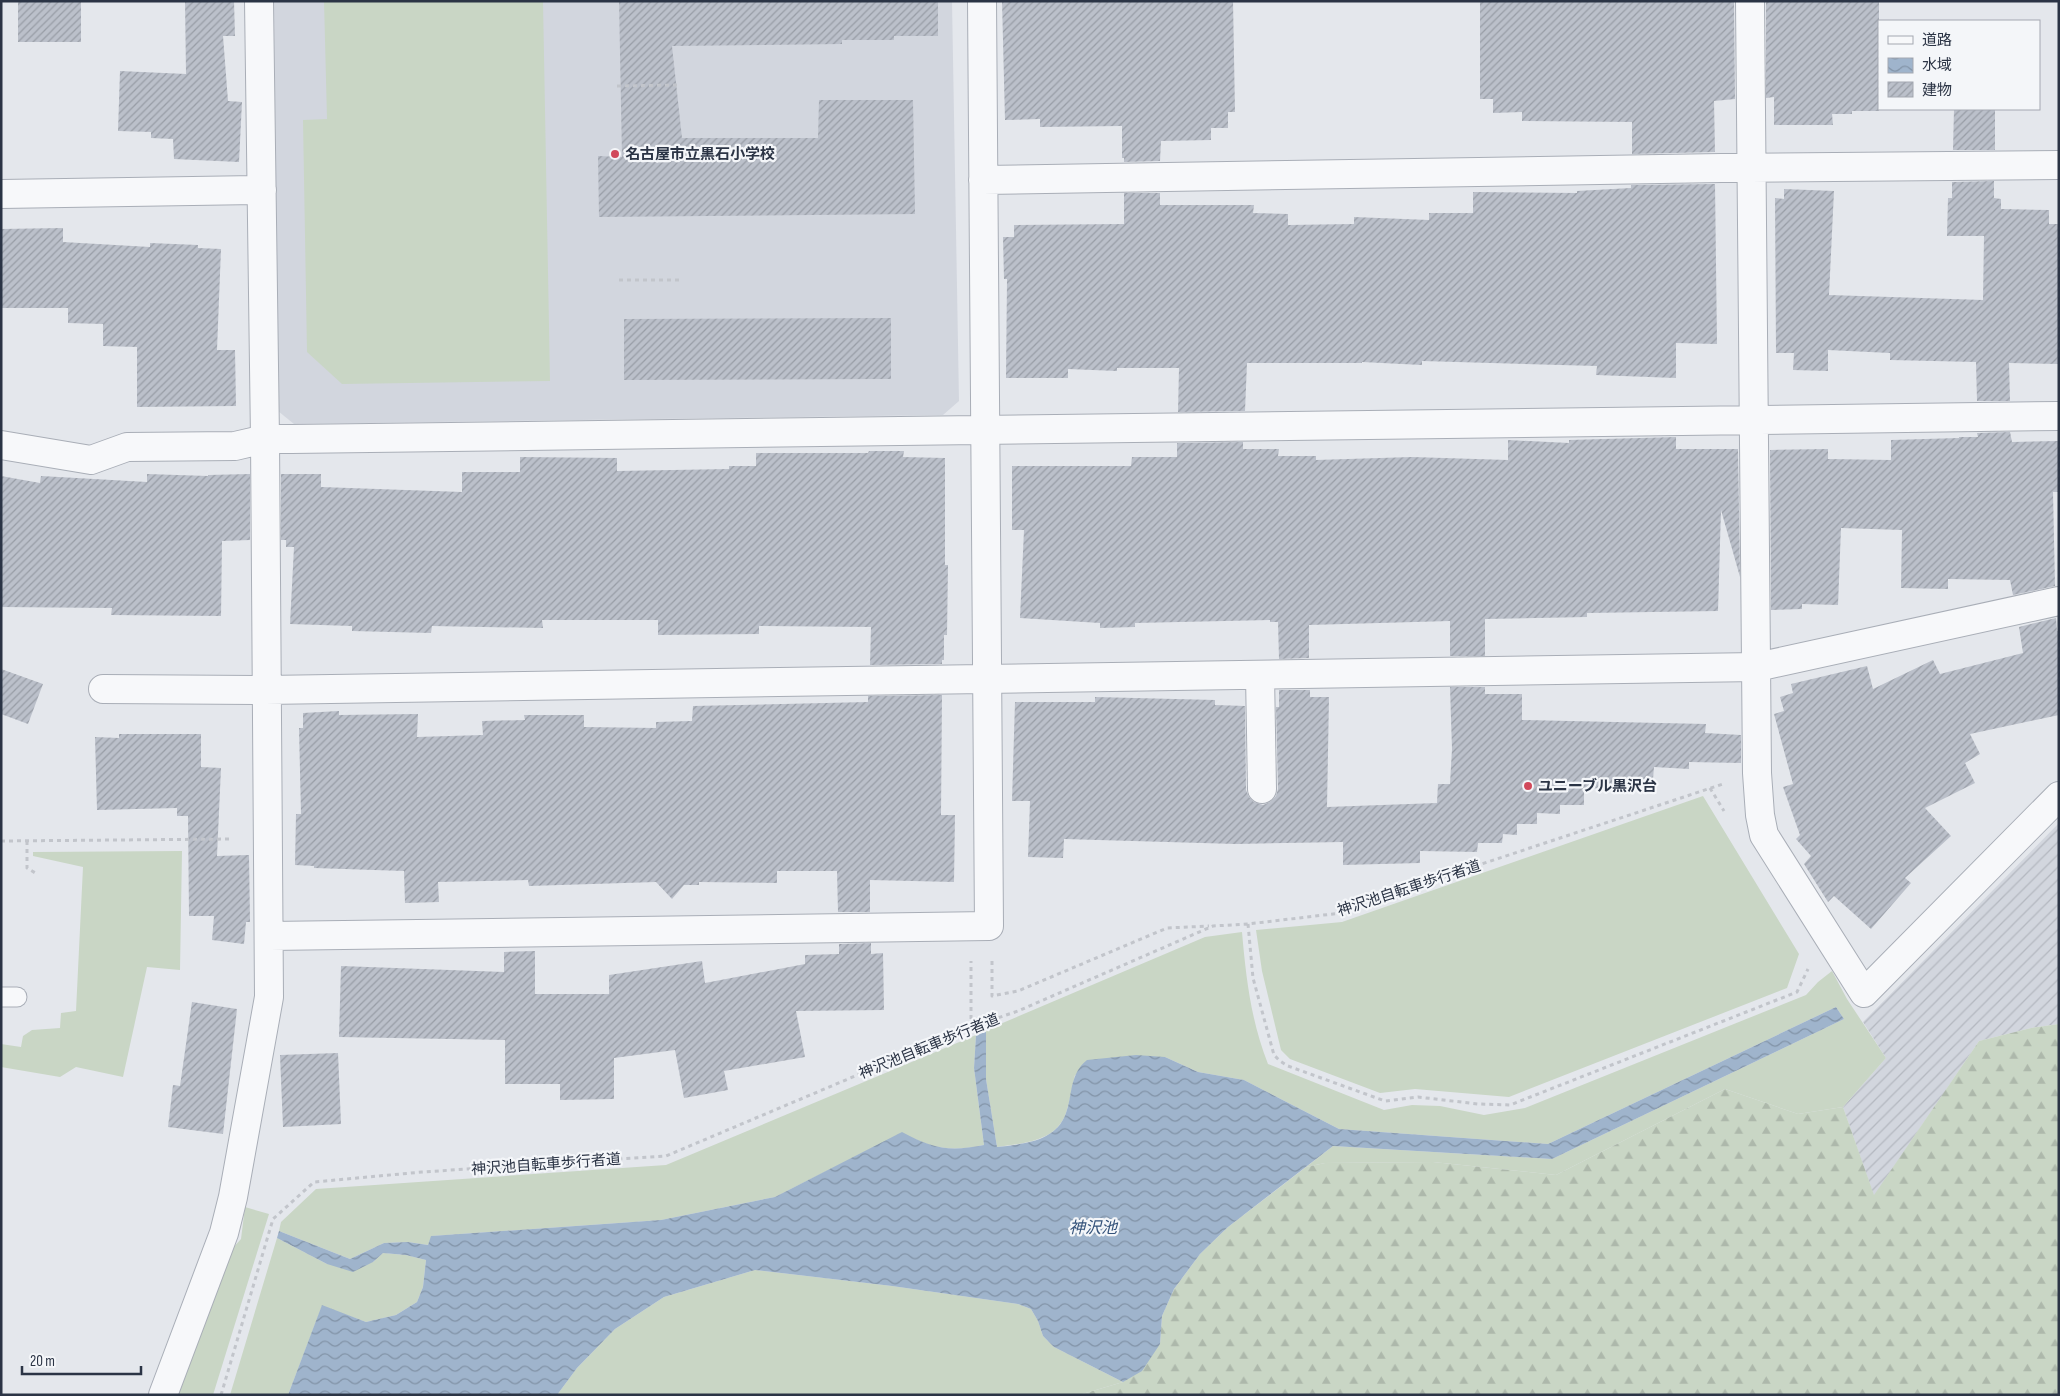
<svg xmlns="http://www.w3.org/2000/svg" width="2060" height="1396" font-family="'Sofia Sans Condensed','Noto Sans JP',sans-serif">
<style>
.built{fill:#d2d6de}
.industrial{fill:url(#industrial-furrows)}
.grass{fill:#c9d6c5}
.forest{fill:url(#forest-firs)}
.water{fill:url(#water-waves)}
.building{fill:url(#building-hatch)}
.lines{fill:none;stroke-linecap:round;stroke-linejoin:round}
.lane-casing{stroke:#a9aeb7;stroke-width:21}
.street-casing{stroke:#a9aeb7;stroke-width:30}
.path{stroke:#c2c5cb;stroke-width:3;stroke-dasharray:4 4;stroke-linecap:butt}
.lane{stroke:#f7f8fa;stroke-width:19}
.street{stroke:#f7f8fa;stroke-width:28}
.poi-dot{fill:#d1495b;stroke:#f4f6f9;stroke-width:2}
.labels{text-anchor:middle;stroke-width:4.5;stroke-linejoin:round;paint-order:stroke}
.poi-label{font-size:15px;font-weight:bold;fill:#2b3445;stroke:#f4f6f9;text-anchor:start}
.street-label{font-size:15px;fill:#2b3445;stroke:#f4f6f9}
.water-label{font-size:16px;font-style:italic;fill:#34527a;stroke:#f4f6f9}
</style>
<defs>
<pattern id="industrial-furrows" width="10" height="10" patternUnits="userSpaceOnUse" patternTransform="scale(1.25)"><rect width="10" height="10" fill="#d2d6de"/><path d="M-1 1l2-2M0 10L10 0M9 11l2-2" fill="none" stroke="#b4b8c0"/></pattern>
<pattern id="forest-firs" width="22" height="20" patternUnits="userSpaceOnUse" patternTransform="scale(1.25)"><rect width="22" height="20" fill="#c9d6c5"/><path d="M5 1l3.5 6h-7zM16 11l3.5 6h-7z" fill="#adb8ab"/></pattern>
<pattern id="water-waves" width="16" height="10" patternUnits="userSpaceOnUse" patternTransform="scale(1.25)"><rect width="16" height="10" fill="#9fb4cc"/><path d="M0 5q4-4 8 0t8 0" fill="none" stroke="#8293a7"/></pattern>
<pattern id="building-hatch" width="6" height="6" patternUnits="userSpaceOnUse" patternTransform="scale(1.25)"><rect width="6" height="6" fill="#bbc0ca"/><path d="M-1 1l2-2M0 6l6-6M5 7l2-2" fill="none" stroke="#989da6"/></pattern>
</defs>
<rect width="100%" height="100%" fill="#e4e7ec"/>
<path class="built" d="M 274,1 L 952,1 L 959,401 L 943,415 L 294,424 L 278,411 Z"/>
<path class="industrial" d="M 2059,823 L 2059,1024 L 2031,1028 L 1979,1041 L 1874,1196 L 1843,1107 L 1886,1058 L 1863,1022 Z"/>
<path class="grass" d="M 324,1 L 543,1 L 550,381 L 342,384 L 307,352 L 303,120 L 327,119 Z
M 1703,796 L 1799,954 L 1787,988 L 1509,1097 L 1415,1089 L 1380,1093 L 1290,1059 L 1281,1050 L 1262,971 L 1256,930 L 1342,922 Z
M 182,851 L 180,970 L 147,967 L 123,1077 L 76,1067 L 60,1077 L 1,1067 L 1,1044 L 21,1047 L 23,1036 L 32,1030 L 60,1028 L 61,1013 L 76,1011 L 83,867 L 33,856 L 33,852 Z
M 1242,932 C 1246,978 1251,1021 1268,1064 L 1384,1110 L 1412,1105 L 1440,1106 L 1484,1115 L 1525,1108 L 1806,995 L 1818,982 L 1832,971 L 1847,999 L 1886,1058 L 1843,1107 L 1798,1114 L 1725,1089 L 1556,1175 L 1433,1162 L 1325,1163 L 1306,1167 L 1333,1146 L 1552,1159 L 1844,1019 L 1836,1007 L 1548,1144 L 1339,1129 L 1244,1080 L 1198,1072 L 1165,1057 L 1075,1075 C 1072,1087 1070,1101 1066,1113 C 1056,1142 1023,1143 997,1147 L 986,1079 L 986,1030 L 1205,937 Z
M 976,1035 L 974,1068 L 984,1145 C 949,1152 934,1149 902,1133 L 775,1197 L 661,1220 L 432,1236 L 428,1245 L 408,1242 L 384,1243 L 350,1259 L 279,1231 L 281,1222 L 316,1189 L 666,1165 Z
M 245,1207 L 269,1214 L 213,1395 L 177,1395 L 230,1251 L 241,1239 Z
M 277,1238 L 327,1264 L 373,1262 L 383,1253 L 406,1255 L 426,1260 L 423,1287 L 417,1302 L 396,1315 L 366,1322 L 322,1306 L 288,1395 L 230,1395 Z
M 755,1270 L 892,1286 L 1018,1304 L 1031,1309 L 1038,1321 L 1043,1336 L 1054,1347 L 1123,1382 L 1079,1395 L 557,1395 L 577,1368 L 615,1329 L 664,1297 Z"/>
<path class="forest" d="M 2059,1024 L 2059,1395 L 1079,1395 L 1123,1382 L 1160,1344 L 1162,1316 L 1174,1289 L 1200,1254 L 1228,1227 L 1306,1167 L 1325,1163 L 1433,1162 L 1556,1175 L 1725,1089 L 1798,1114 L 1843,1107 L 1874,1195 L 1979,1041 L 2031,1028 Z"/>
<path class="water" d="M 1836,1007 L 1844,1019 L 1552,1159 L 1333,1146 L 1228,1227 L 1200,1254 L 1174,1289 L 1162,1316 L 1160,1344 L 1142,1371 L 1123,1382 L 1054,1347 L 1043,1336 L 1038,1321 L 1031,1309 L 1018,1304 L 892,1286 L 755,1270 L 664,1297 L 615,1329 L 577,1368 L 557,1395 L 288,1395 L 322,1305 L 366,1322 L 396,1315 L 417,1302 L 423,1287 L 426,1260 L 406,1255 L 383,1253 L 373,1262 L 353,1272 L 327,1264 L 277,1238 L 279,1231 L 350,1259 L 384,1243 L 408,1242 L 428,1245 L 431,1236 L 661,1220 L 775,1197 L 902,1132 C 934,1149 949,1152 984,1145 L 974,1068 L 976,1035 L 986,1030 L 986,1079 L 997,1147 C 1023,1144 1056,1142 1066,1113 C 1069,1105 1070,1095 1072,1086 C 1075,1075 1078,1067 1087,1060 L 1136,1055 L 1165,1057 L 1198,1072 L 1244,1080 L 1339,1129 L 1548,1144 Z"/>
<path class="building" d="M 18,1 L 81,1 L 81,42 L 18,42 Z
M 185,1 L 234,1 L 235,36 L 223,36 L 228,101 L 242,102 L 239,162 L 174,159 L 173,139 L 151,138 L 151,132 L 118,131 L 120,71 L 186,74 Z
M 619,1 L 938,1 L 938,36 L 894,36 L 894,40 L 842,40 L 842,44 L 672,46 L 682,138 L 818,138 L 819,100 L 913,100 L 915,214 L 599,217 L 598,156 L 622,157 Z
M 1002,1 L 1233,1 L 1235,112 L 1228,112 L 1228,128 L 1211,128 L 1211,140 L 1161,141 L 1160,161 L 1124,162 L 1124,158 L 1122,158 L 1122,126 L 1040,127 L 1040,119 L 1005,120 Z
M 1480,1 L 1734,1 L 1735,99 L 1714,101 L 1715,152 L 1632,154 L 1632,122 L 1522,121 L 1522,112 L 1493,113 L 1493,99 L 1480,99 Z
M 1766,1 L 1879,1 L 1879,111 L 1852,111 L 1852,114 L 1832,114 L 1833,125 L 1774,125 L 1774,97 L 1766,98 Z
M 1954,109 L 1995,109 L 1995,150 L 1953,150 Z
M 1994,181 L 1994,198 L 2001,199 L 2001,209 L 2049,210 L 2049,224 L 2059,224 L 2059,364 L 2009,363 L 2010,401 L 1977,401 L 1976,362 L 1890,360 L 1890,353 L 1828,350 L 1828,371 L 1793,370 L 1794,353 L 1776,353 L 1775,198 L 1784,199 L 1784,189 L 1834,191 L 1829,295 L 1983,300 L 1984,236 L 1947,236 L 1948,198 L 1952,198 L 1952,182 Z
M 1715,184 L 1717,344 L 1676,343 L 1676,378 L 1596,375 L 1597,366 L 1422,361 L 1422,365 L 1362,362 L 1362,363 L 1247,363 L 1245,411 L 1178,412 L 1179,368 L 1117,368 L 1117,371 L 1068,369 L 1068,378 L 1006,378 L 1007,279 L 1004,279 L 1003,237 L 1014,237 L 1014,225 L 1124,224 L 1124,193 L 1160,193 L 1160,205 L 1254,205 L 1253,213 L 1288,214 L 1288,225 L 1354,224 L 1354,217 L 1429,220 L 1429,213 L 1473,213 L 1473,192 L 1577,193 L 1577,191 L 1631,188 L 1631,185 Z
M 63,228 L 63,242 L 150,247 L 150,243 L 198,245 L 198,248 L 221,249 L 217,350 L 235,350 L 236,406 L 137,407 L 137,347 L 103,346 L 103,324 L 68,323 L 68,308 L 1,308 L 1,229 Z
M 891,318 L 891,379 L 624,380 L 624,319 Z
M 2010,432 L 2012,442 L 2059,441 L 2059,492 L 2053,492 L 2055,586 L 2013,595 L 2010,580 L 1948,579 L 1948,589 L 1901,588 L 1902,530 L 1841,528 L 1838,605 L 1802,604 L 1802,609 L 1771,610 L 1770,450 L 1828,449 L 1828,459 L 1891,460 L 1891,440 L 1959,438 L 1959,437 L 1978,437 L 1977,433 Z
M 1676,437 L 1676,449 L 1738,449 L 1740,577 L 1721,510 L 1718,611 L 1587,613 L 1587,617 L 1485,619 L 1485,656 L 1450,656 L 1450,621 L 1309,625 L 1309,658 L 1279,659 L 1278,622 L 1270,622 L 1270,620 L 1135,623 L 1135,627 L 1100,628 L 1100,623 L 1020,618 L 1024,530 L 1012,530 L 1012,466 L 1131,466 L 1132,457 L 1177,457 L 1177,443 L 1243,442 L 1243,449 L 1279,449 L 1278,456 L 1316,456 L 1316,460 L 1412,457 L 1508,460 L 1508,440 L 1569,443 L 1569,440 Z
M 869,451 L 904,451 L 903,457 L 945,458 L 945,565 L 948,565 L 947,635 L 944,635 L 944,660 L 942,660 L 942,664 L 870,665 L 871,627 L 759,626 L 759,634 L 658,635 L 658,620 L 542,620 L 543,628 L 432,626 L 431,633 L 352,631 L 352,626 L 290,624 L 294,547 L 286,547 L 286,540 L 281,540 L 281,474 L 321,474 L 321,487 L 462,492 L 462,472 L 520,472 L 520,457 L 617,458 L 617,471 L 729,469 L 729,466 L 756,466 L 756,453 L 868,453 Z
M 147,474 L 208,476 L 208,475 L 250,474 L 250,540 L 222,541 L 221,616 L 111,615 L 112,608 L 1,607 L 1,476 L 40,483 L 41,476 L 147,482 Z
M 2056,618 L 2057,631 L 2059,631 L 2059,715 L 1970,734 L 1980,754 L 1965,763 L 1975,783 L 1925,808 L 1951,836 L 1905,878 L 1911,883 L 1871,929 L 1834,896 L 1828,902 L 1804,864 L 1811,856 L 1796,839 L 1800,835 L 1783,787 L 1793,784 L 1774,714 L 1784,711 L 1780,697 L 1793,693 L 1791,684 L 1867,666 L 1873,689 L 1933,660 L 1940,674 L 2023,653 L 2019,627 Z
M 1,669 L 43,684 L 28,724 L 1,714 Z
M 1450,687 L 1485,687 L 1485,694 L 1522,694 L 1522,720 L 1706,724 L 1705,733 L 1741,735 L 1741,763 L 1689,762 L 1689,769 L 1654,767 L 1653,779 L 1620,778 L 1619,789 L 1584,788 L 1584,805 L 1560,805 L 1560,814 L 1537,813 L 1537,824 L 1517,824 L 1517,835 L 1503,834 L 1502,843 L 1478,843 L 1477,852 L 1420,851 L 1420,863 L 1343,865 L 1343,842 L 1236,844 L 1064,839 L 1063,858 L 1028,857 L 1030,801 L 1012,801 L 1015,702 L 1095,702 L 1095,697 L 1215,700 L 1215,705 L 1245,706 L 1246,790 L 1249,797 L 1254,802 L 1263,805 L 1270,802 L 1276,796 L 1278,789 L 1276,707 L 1279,707 L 1279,690 L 1310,690 L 1310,697 L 1329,697 L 1327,807 L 1437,803 L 1438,784 L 1450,784 L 1452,749 Z
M 942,695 L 941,815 L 955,815 L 954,882 L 870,880 L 870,912 L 838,912 L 837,871 L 777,871 L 777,883 L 699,882 L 699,885 L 684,885 L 672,899 L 656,882 L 529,886 L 528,880 L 438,882 L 439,902 L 405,903 L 404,871 L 314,868 L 314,866 L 295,865 L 296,814 L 301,814 L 299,728 L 303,728 L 303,713 L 339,711 L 339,715 L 418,714 L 417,737 L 483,735 L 482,721 L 525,720 L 524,715 L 584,715 L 584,727 L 656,728 L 656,722 L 692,721 L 693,706 L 868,702 L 868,696 Z
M 119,734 L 201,734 L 201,767 L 221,768 L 217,856 L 249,855 L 250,922 L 246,922 L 244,944 L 212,940 L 214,916 L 189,916 L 188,816 L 177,816 L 177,808 L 97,810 L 95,737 L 119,738 Z
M 871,943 L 871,954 L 883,953 L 884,1010 L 796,1011 L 805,1057 L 724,1071 L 728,1090 L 684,1098 L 675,1050 L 614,1058 L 614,1099 L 560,1100 L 560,1084 L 505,1084 L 505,1040 L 339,1037 L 341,966 L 504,972 L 504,952 L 535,951 L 535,994 L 609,994 L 609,975 L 702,961 L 705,983 L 805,964 L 805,955 L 839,954 L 839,944 Z
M 192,1002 L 237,1009 L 223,1134 L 168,1127 L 173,1085 L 180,1086 Z
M 338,1053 L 341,1124 L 283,1127 L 280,1055 Z"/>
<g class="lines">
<defs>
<path id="lane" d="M 1,997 L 17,997"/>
<path id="street" d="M 1750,1 L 1757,773 L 1760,815 L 1764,835 L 1864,993 L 2059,796
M 983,180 L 1721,168 L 2059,165
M 1,194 L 262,190
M 1,445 L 91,460 L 127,447 L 235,446 L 265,439 L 291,439 L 2059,416
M 1260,675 L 1262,789
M 103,689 L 266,690 L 1757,667 L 2059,601
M 270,936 L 989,926 L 982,1
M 163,1395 L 224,1233 L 233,1197 L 269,997 L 265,439 L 259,1"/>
</defs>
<use href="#lane" class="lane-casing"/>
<use href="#street" class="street-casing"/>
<path class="path" d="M 617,86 L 677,85
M 619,280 L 681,280
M 1710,788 L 1724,811
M 1,841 L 232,839
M 27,841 L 27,868 L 37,874
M 1248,924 L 1253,978 L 1274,1055 L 1280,1061 L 1288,1066 L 1385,1101 L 1418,1097 L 1478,1104 L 1510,1105 L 1797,992 L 1808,969
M 992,961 L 992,996 L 1018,991 L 1167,928 L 1209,926
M 971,1027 L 971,961
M 221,1395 L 273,1219 L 314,1182 L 422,1172 L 666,1156 L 971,1027 L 1018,1011 L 1213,926 L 1248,924 L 1341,913 L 1388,895 L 1723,784"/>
<use href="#lane" class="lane"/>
<use href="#street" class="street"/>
</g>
<g class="poi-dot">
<circle cx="615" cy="154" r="5"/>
<circle cx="1528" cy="786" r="5"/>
</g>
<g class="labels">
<g class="poi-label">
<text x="625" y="159">名古屋市立黒石小学校</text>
<text x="1538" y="791">ユニーブル黒沢台</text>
</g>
<g class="street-label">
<text transform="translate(1409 888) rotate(-18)" y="5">神沢池自転車歩行者道</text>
<text transform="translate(929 1046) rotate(-22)" y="5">神沢池自転車歩行者道</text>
<text transform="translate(546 1164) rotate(-4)" y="5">神沢池自転車歩行者道</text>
</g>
<g class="water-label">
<text x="1093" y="1233">神沢池</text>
</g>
</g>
<rect width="2060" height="1396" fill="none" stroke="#2b3445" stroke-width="5"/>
<rect x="1878" y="20" width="162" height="90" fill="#f4f6f9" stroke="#a4a8b1"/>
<rect x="1888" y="36" width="25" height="8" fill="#f7f8fa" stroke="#a4a8b1"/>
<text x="1922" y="45" font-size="15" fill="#2b3445">道路</text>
<rect x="1888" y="58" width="25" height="15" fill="url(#water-waves)" stroke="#a4a8b1"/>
<text x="1922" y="70" font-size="15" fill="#2b3445">水域</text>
<rect x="1888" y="82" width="25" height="15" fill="url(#building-hatch)" stroke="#a4a8b1"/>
<text x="1922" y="95" font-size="15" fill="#2b3445">建物</text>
<path d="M22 1366v8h119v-8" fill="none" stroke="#2b3445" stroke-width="2.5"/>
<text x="30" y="1366" font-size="15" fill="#2b3445" stroke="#f4f6f9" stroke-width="4" paint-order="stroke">20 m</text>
</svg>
